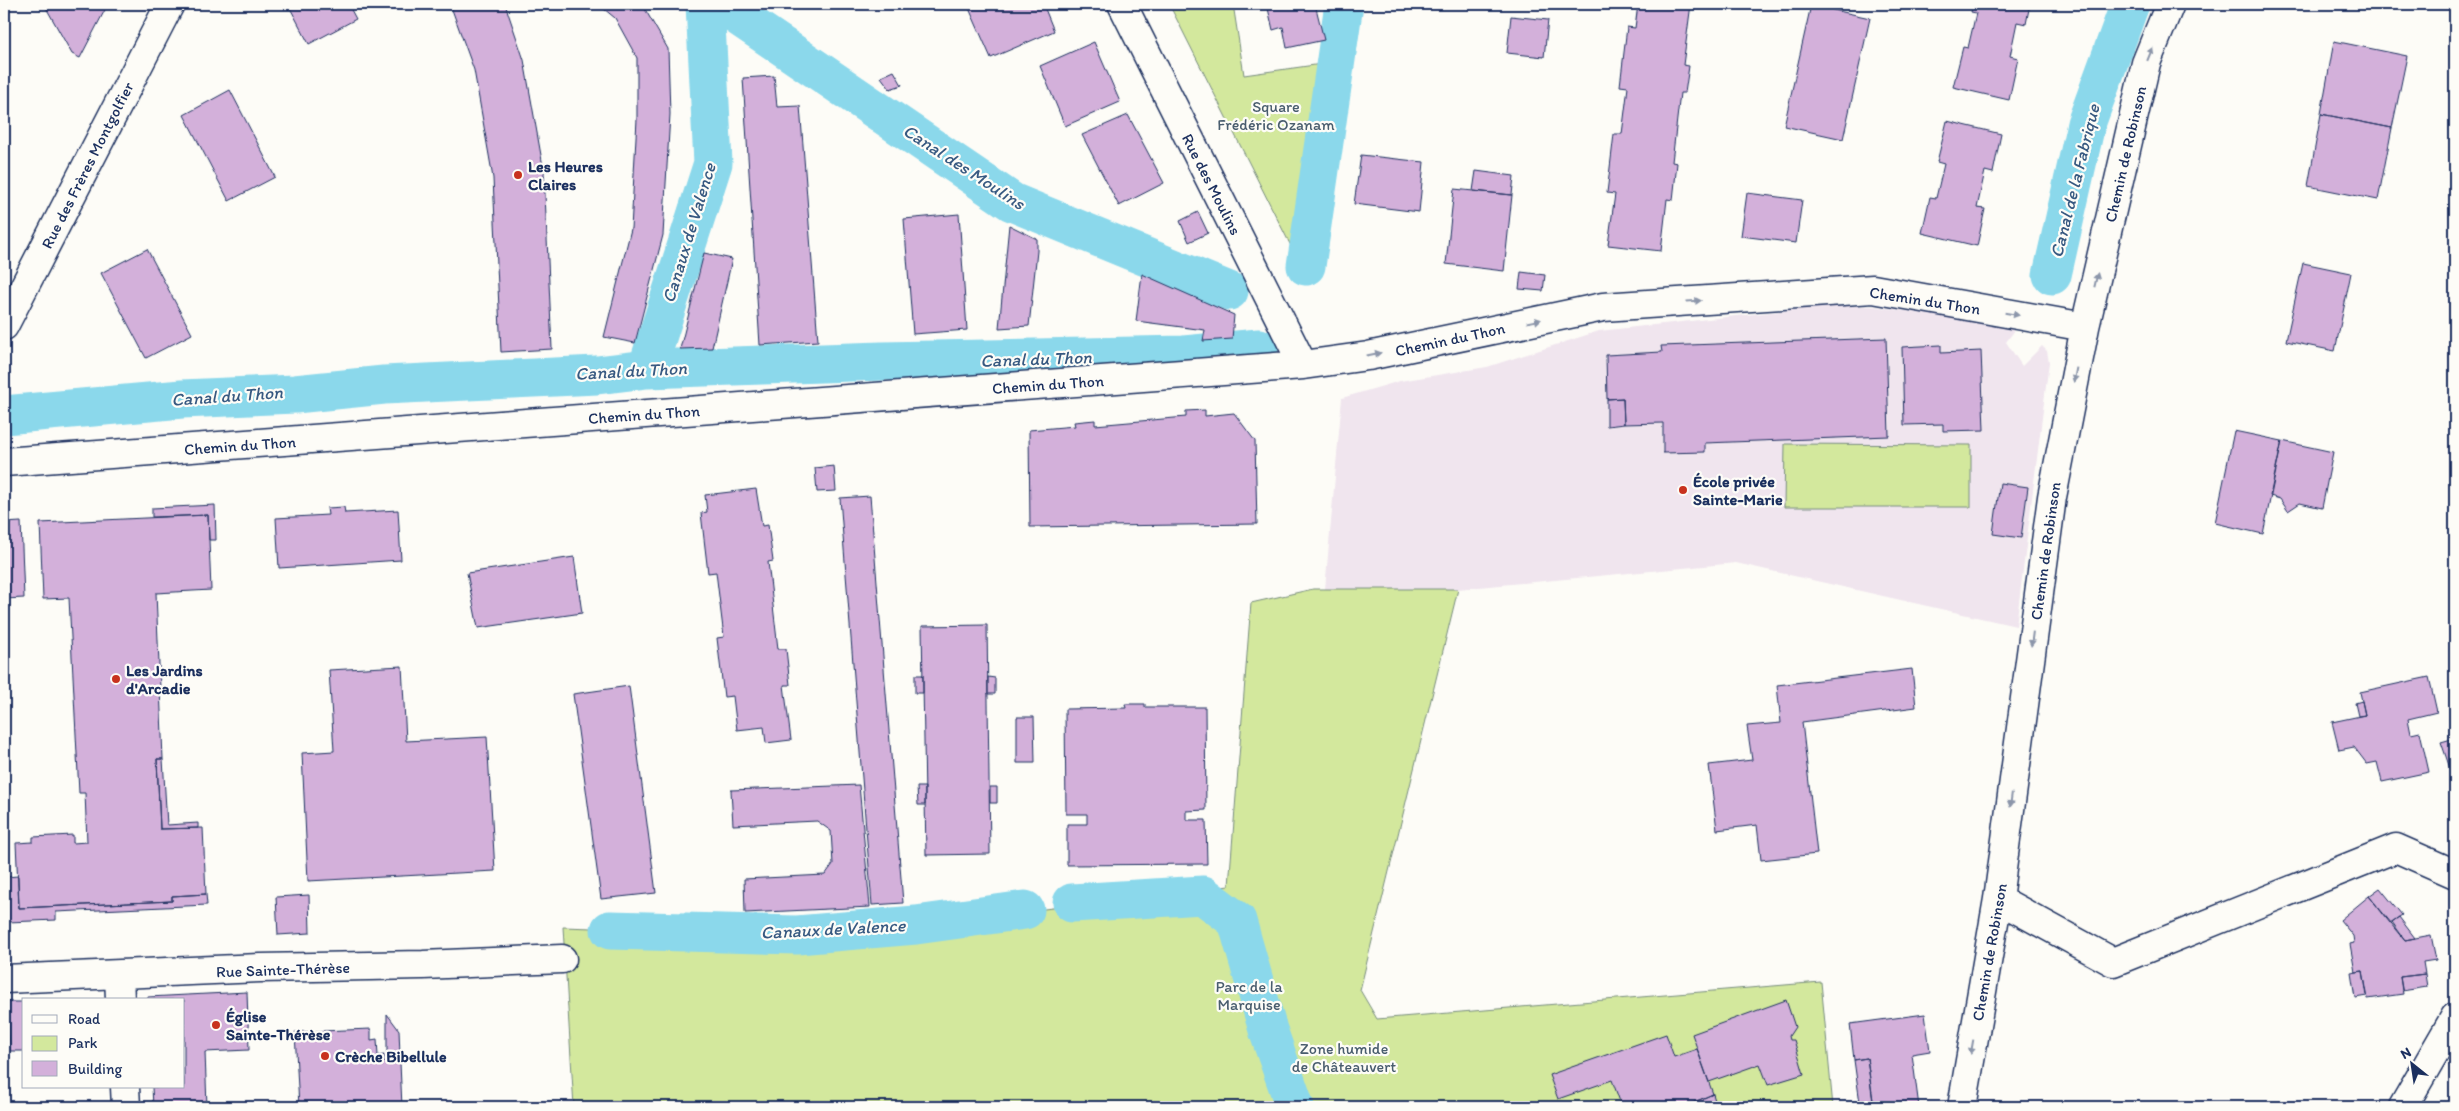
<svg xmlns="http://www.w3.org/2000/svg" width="2459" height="1111" font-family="Itim,sans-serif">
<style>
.built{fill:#f0e5ee}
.green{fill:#d3e89d;stroke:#778c7e}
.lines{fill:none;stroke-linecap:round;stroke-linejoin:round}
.canal{stroke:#8bd8eb;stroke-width:39}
.building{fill:#d3b0da;stroke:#1b2f5e}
.minor-casing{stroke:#1b2f5e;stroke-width:31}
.tertiary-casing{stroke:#1b2f5e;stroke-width:31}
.minor{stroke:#fdfcf7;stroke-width:28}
.tertiary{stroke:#fdfcf7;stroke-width:28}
.oneway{fill:#8c96aa}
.poi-dot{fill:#c8321e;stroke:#fdfcf7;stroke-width:2}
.labels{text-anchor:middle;stroke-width:4.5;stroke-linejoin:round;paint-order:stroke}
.park-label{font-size:16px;fill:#495d6e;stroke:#fdfcf7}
.street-label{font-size:16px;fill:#1b2f5e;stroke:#fdfcf7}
.poi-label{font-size:16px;font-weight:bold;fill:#1b2f5e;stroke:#fdfcf7;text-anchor:start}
.water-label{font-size:18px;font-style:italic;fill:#375981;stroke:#fdfcf7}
</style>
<rect width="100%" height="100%" fill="#fdfcf7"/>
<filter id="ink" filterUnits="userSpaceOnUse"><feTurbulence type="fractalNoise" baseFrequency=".02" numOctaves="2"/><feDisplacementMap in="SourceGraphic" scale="10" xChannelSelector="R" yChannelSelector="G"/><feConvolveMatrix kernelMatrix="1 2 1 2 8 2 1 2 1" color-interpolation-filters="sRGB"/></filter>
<g filter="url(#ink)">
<path class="built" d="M 1827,306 L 1872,306 L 1984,322 L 2015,330 L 2006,342 L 2022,366 L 2042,346 L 2047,351 L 2049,362 L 2016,626 L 1736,563 L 1458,589 L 1325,589 L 1342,398 L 1400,381 L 1487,367 L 1599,331 Z"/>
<path class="green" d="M 1169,4 L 1233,4 L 1244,75 L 1329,63 L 1298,260 Z
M 1785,444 L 1971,445 L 1971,507 L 1784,507 Z
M 1313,589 L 1458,589 L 1360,990 L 1377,1019 L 1821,982 L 1833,1107 L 574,1107 L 563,927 L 797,935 L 916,925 L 1229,886 L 1251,603 Z"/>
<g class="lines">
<path class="canal" d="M 720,4 L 1012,202 L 1229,291
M 1306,266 L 1344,4
M 2052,275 L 2086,124 L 2130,4
M 647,369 L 713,163 L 705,4
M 4,415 L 182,399 L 295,394 L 384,385 L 597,375 L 647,369 L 882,361 L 1184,355 L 1259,348
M 1072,903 L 1203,895 L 1237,921 L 1268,1030 L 1295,1107
M 610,930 L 797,935 L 916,925 L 1025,910"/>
</g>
<path class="building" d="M 44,4 L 108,4 L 80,58 L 72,54 Z
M 288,4 L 348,4 L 356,19 L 309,44 Z
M 450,4 L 505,4 L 524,60 L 544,172 L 552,349 L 501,352 L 493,178 L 474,70 Z
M 598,4 L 642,4 L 668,49 L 670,114 L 663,235 L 635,343 L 604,337 L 631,229 L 637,119 L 637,58 L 615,18 Z
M 973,4 L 1043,4 L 1054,31 L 991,58 L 968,6 Z
M 1267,4 L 1315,4 L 1324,40 L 1287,48 L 1283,27 L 1273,30 Z
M 1638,4 L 1691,4 L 1683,65 L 1689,66 L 1685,93 L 1680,93 L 1672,162 L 1677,163 L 1673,200 L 1667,199 L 1661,251 L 1608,245 L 1615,194 L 1607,193 L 1614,134 L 1622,134 L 1628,87 L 1620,86 L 1627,27 L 1635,28 Z
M 1973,4 L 2030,4 L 2026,24 L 2017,22 L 2010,56 L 2018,58 L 2009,100 L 1953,87 L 1963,47 L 1968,48 L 1976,13 L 1971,12 Z
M 1811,5 L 1870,18 L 1843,139 L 1784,126 Z
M 1511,16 L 1548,20 L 1544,57 L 1507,53 Z
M 2334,41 L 2407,56 L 2392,128 L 2321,114 Z
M 1094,42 L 1120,102 L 1065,126 L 1040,66 Z
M 894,71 L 902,85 L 890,89 L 881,77 Z
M 774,76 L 777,107 L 800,106 L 818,341 L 760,345 L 743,78 Z
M 230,90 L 275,177 L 229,201 L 184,115 Z
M 2321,114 L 2392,128 L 2378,200 L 2308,186 Z
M 1128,115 L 1164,183 L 1119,206 L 1082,135 Z
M 1947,121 L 2001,134 L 1993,173 L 1985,171 L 1977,208 L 1985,209 L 1977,246 L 1922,233 L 1930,197 L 1936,198 L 1944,164 L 1937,162 Z
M 1361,155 L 1424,162 L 1419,212 L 1354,204 Z
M 1476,171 L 1514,176 L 1512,195 L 1473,191 Z
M 1454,189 L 1512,195 L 1504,271 L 1446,264 Z
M 1747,193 L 1802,200 L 1796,243 L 1741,236 Z
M 1198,212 L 1208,233 L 1189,242 L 1180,221 Z
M 959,214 L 967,330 L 913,334 L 904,219 Z
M 1009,225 L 1037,239 L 1037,251 L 1029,326 L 999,328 Z
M 147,249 L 192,334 L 146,358 L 101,273 Z
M 704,253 L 732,259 L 712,348 L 680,349 Z
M 2303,263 L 2351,273 L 2335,351 L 2286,341 Z
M 1521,272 L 1545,275 L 1543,291 L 1519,289 Z
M 1142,274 L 1234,315 L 1232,339 L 1203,341 L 1205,330 L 1136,321 Z
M 1886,338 L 1889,436 L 1705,443 L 1705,452 L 1663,453 L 1663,423 L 1624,424 L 1623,398 L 1607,399 L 1606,355 L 1662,352 L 1661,346 Z
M 1941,345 L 1941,353 L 1981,351 L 1984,430 L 1943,431 L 1943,424 L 1904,425 L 1902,347 Z
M 1623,398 L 1624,424 L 1607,426 L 1607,399 Z
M 1205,410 L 1205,416 L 1234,413 L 1255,441 L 1257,524 L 1030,527 L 1029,430 L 1075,426 L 1074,422 L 1095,420 L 1095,425 L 1186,417 L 1186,411 Z
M 2234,431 L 2282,441 L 2263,534 L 2215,523 Z
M 2282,441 L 2333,452 L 2322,508 L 2300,503 L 2288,511 L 2280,499 L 2270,496 Z
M 834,466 L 836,491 L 817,492 L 815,468 Z
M 2000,483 L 2028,487 L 2021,538 L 1993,534 Z
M 756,489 L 762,526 L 768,525 L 773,561 L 768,562 L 778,649 L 786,649 L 790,685 L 784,685 L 791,740 L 766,743 L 764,727 L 737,730 L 733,696 L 724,697 L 717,638 L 724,637 L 716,572 L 708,573 L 701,513 L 707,512 L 705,495 Z
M 870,496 L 903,903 L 872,905 L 840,498 Z
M 215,505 L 216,540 L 209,540 L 208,515 L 152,517 L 152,508 Z
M 344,507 L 345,513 L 398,510 L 401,560 L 279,568 L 276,518 L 328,515 L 327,508 Z
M 208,515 L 211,590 L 156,593 L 163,759 L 157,759 L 160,829 L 203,828 L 206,894 L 172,896 L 172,901 L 19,908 L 16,843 L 33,842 L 33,837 L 73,835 L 73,843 L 87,842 L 85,793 L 79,793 L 69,598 L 43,599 L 40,523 Z
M 21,522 L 24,598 L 4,599 L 4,523 Z
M 574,557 L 582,613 L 478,628 L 467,573 Z
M 987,625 L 990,854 L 926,855 L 922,626 Z
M 402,666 L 406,741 L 487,737 L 495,871 L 308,881 L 302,753 L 334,751 L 329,670 Z
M 1912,669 L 1916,707 L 1802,722 L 1817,854 L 1761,860 L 1757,825 L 1717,830 L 1709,765 L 1752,760 L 1747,726 L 1781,723 L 1777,685 Z
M 915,675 L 923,675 L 923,693 L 915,693 Z
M 988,677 L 995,678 L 995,694 L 988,694 Z
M 2429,677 L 2437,712 L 2408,719 L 2411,734 L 2420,732 L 2429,772 L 2382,782 L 2377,762 L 2367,764 L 2354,747 L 2339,750 L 2332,722 L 2365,715 L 2360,692 Z
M 629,686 L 656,893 L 601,899 L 573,694 Z
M 2362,701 L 2365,715 L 2358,716 L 2355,703 Z
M 1125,704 L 1145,704 L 1145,707 L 1205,707 L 1206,810 L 1186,811 L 1186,820 L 1206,820 L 1207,864 L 1067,865 L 1067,824 L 1087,824 L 1087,814 L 1066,814 L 1065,709 L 1126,708 Z
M 1017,717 L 1034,717 L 1035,763 L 1017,763 Z
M 2455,738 L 2455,776 L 2453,777 L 2441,742 Z
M 157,759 L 163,759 L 167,825 L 198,823 L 198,828 L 160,829 Z
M 859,785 L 870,907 L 745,913 L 744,879 L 825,875 L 833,864 L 831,831 L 817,821 L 733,825 L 731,790 Z
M 917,787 L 925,787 L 925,805 L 918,805 Z
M 990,787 L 997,787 L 997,803 L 990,803 Z
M 18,876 L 19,908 L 172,901 L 172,896 L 206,894 L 207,905 L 56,912 L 56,920 L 8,922 L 6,877 Z
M 2380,888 L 2402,915 L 2390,923 L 2369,896 Z
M 309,895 L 310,933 L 278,935 L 276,897 Z
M 2369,896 L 2405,940 L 2431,935 L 2436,960 L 2423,962 L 2425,974 L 2400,977 L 2403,994 L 2368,999 L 2363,971 L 2355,972 L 2350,944 L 2354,943 L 2353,936 L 2340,920 Z
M 2399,917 L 2415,938 L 2405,940 L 2392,922 Z
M 2363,971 L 2367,996 L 2355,998 L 2351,973 Z
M 2425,974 L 2427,987 L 2402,991 L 2400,977 Z
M 247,992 L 249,1050 L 205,1052 L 207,1107 L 153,1107 L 152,1087 L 184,1087 L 184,1000 L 148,1000 L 148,997 Z
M 1786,1000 L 1795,1027 L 1789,1036 L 1790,1040 L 1794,1040 L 1804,1074 L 1768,1085 L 1760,1064 L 1709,1082 L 1692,1034 Z
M 8,1002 L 24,1002 L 24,1051 L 10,1051 Z
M 387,1014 L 399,1030 L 400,1055 L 387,1055 Z
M 1925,1014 L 1930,1051 L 1912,1054 L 1919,1107 L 1874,1107 L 1867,1058 L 1854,1060 L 1850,1024 Z
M 371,1029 L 371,1040 L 377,1039 L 378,1056 L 384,1055 L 385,1063 L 400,1063 L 402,1107 L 299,1107 L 295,1032 Z
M 1666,1034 L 1674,1057 L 1697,1049 L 1713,1094 L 1683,1107 L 1622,1107 L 1612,1080 L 1558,1099 L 1549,1075 Z
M 1867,1058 L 1873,1102 L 1860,1103 L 1854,1060 Z
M 1713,1094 L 1716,1104 L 1707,1107 L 1683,1107 Z
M 98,1103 L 98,1107 L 30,1106 Z"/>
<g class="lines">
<defs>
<path id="minor" d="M 1122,4 L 1303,365
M 4,462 L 1303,365 L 1368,356 L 1603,307 L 1873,289 L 2085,327
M 1998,899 L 2113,962 L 2396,848 L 2455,874
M 119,975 L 120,1000
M 4,979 L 260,968 L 423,965 L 562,959
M 125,1087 L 126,1107
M 1962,1107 L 1998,899 L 2052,497 L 2085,327 L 2146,63 L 2170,4
M 2403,1107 L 2455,1017"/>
<path id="tertiary" d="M 4,326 L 170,4"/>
</defs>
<use href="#minor" class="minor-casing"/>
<use href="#tertiary" class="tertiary-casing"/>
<use href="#minor" class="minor"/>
<use href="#tertiary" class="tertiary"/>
</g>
<defs><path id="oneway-solid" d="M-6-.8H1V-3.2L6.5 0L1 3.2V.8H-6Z" transform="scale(1.25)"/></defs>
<g class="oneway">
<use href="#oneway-solid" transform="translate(2150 54) rotate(-68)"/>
<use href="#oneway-solid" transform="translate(2096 280) rotate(-77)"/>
<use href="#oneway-solid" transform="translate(1694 301) rotate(-4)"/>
<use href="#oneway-solid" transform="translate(2012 314) rotate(10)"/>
<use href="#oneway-solid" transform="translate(1534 321) rotate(-12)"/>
<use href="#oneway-solid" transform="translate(1374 354) rotate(-11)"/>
<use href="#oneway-solid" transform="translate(2075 375) rotate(101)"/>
<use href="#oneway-solid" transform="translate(2032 639) rotate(97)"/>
<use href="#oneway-solid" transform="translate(2011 800) rotate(97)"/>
<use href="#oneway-solid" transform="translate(1972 1047) rotate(100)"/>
</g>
</g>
<g class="poi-dot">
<circle cx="518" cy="175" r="5"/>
<circle cx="1683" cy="490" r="5"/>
<circle cx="116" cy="679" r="5"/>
<circle cx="216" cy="1025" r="5"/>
<circle cx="325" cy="1056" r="5"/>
</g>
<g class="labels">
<g class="park-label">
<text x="1276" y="112">Square<tspan x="1276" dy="18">Frédéric Ozanam</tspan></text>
<text x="1249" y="992">Parc de la<tspan x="1249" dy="18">Marquise</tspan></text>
<text x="1344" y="1054">Zone humide<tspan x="1344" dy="18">de Châteauvert</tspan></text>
</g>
<g class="street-label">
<text transform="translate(2125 154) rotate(-77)" y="6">Chemin de Robinson</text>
<text transform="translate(87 165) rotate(-63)" y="6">Rue des Frères Montgolfier</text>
<text transform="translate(1212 184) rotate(63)" y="6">Rue des Moulins</text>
<text transform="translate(1925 300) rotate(9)" y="6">Chemin du Thon</text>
<text transform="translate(1450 339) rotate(-12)" y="6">Chemin du Thon</text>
<text transform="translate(1048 384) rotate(-4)" y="6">Chemin du Thon</text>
<text transform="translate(644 414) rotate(-4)" y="6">Chemin du Thon</text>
<text transform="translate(240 445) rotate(-4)" y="6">Chemin du Thon</text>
<text transform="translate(2045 551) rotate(-82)" y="6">Chemin de Robinson</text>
<text transform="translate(1989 952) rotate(-80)" y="6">Chemin de Robinson</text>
<text transform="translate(283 969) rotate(-2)" y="6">Rue Sainte-Thérèse</text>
</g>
<g class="poi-label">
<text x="528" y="172">Les Heures<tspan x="528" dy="18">Claires</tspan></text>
<text x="1693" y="487">École privée<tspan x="1693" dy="18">Sainte-Marie</tspan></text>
<text x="126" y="676">Les Jardins<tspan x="126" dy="18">d'Arcadie</tspan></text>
<text x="226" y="1022">Église<tspan x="226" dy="18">Sainte-Thérèse</tspan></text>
<text x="335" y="1062">Crèche Bibellule</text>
</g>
<g class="water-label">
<text transform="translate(964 167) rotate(33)" y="6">Canal des Moulins</text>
<text transform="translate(2075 181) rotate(-76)" y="6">Canal de la Fabrique</text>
<text transform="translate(689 233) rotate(-73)" y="6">Canaux de Valence</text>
<text transform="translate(1036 359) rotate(-2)" y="6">Canal du Thon</text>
<text transform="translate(631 371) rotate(-3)" y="6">Canal du Thon</text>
<text transform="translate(227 396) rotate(-4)" y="6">Canal du Thon</text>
<text transform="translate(833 929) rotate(-3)" y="6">Canaux de Valence</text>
</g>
</g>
<rect width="2459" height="1111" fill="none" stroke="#fdfcf7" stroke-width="20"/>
<rect x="10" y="10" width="2439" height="1091" fill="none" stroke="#1b2f5e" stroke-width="2" filter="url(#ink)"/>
<rect x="22" y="998" width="162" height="90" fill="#fdfcf7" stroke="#a3aaba"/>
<rect x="32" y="1015" width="25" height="8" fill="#fdfcf7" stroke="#a3aaba"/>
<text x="68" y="1024" font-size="15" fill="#1b2f5e">Road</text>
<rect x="32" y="1036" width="25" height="15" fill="#d3e89d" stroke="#a3aaba"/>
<text x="68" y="1048" font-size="15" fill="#1b2f5e">Park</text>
<rect x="32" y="1061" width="25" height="15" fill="#d3b0da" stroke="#a3aaba"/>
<text x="68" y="1074" font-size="15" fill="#1b2f5e">Building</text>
<g transform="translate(2412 1064) rotate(330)" stroke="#fdfcf7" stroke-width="4" paint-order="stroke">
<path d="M0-4L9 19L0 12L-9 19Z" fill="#1b2f5e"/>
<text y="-8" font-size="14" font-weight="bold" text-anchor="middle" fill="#1b2f5e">N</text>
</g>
</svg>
